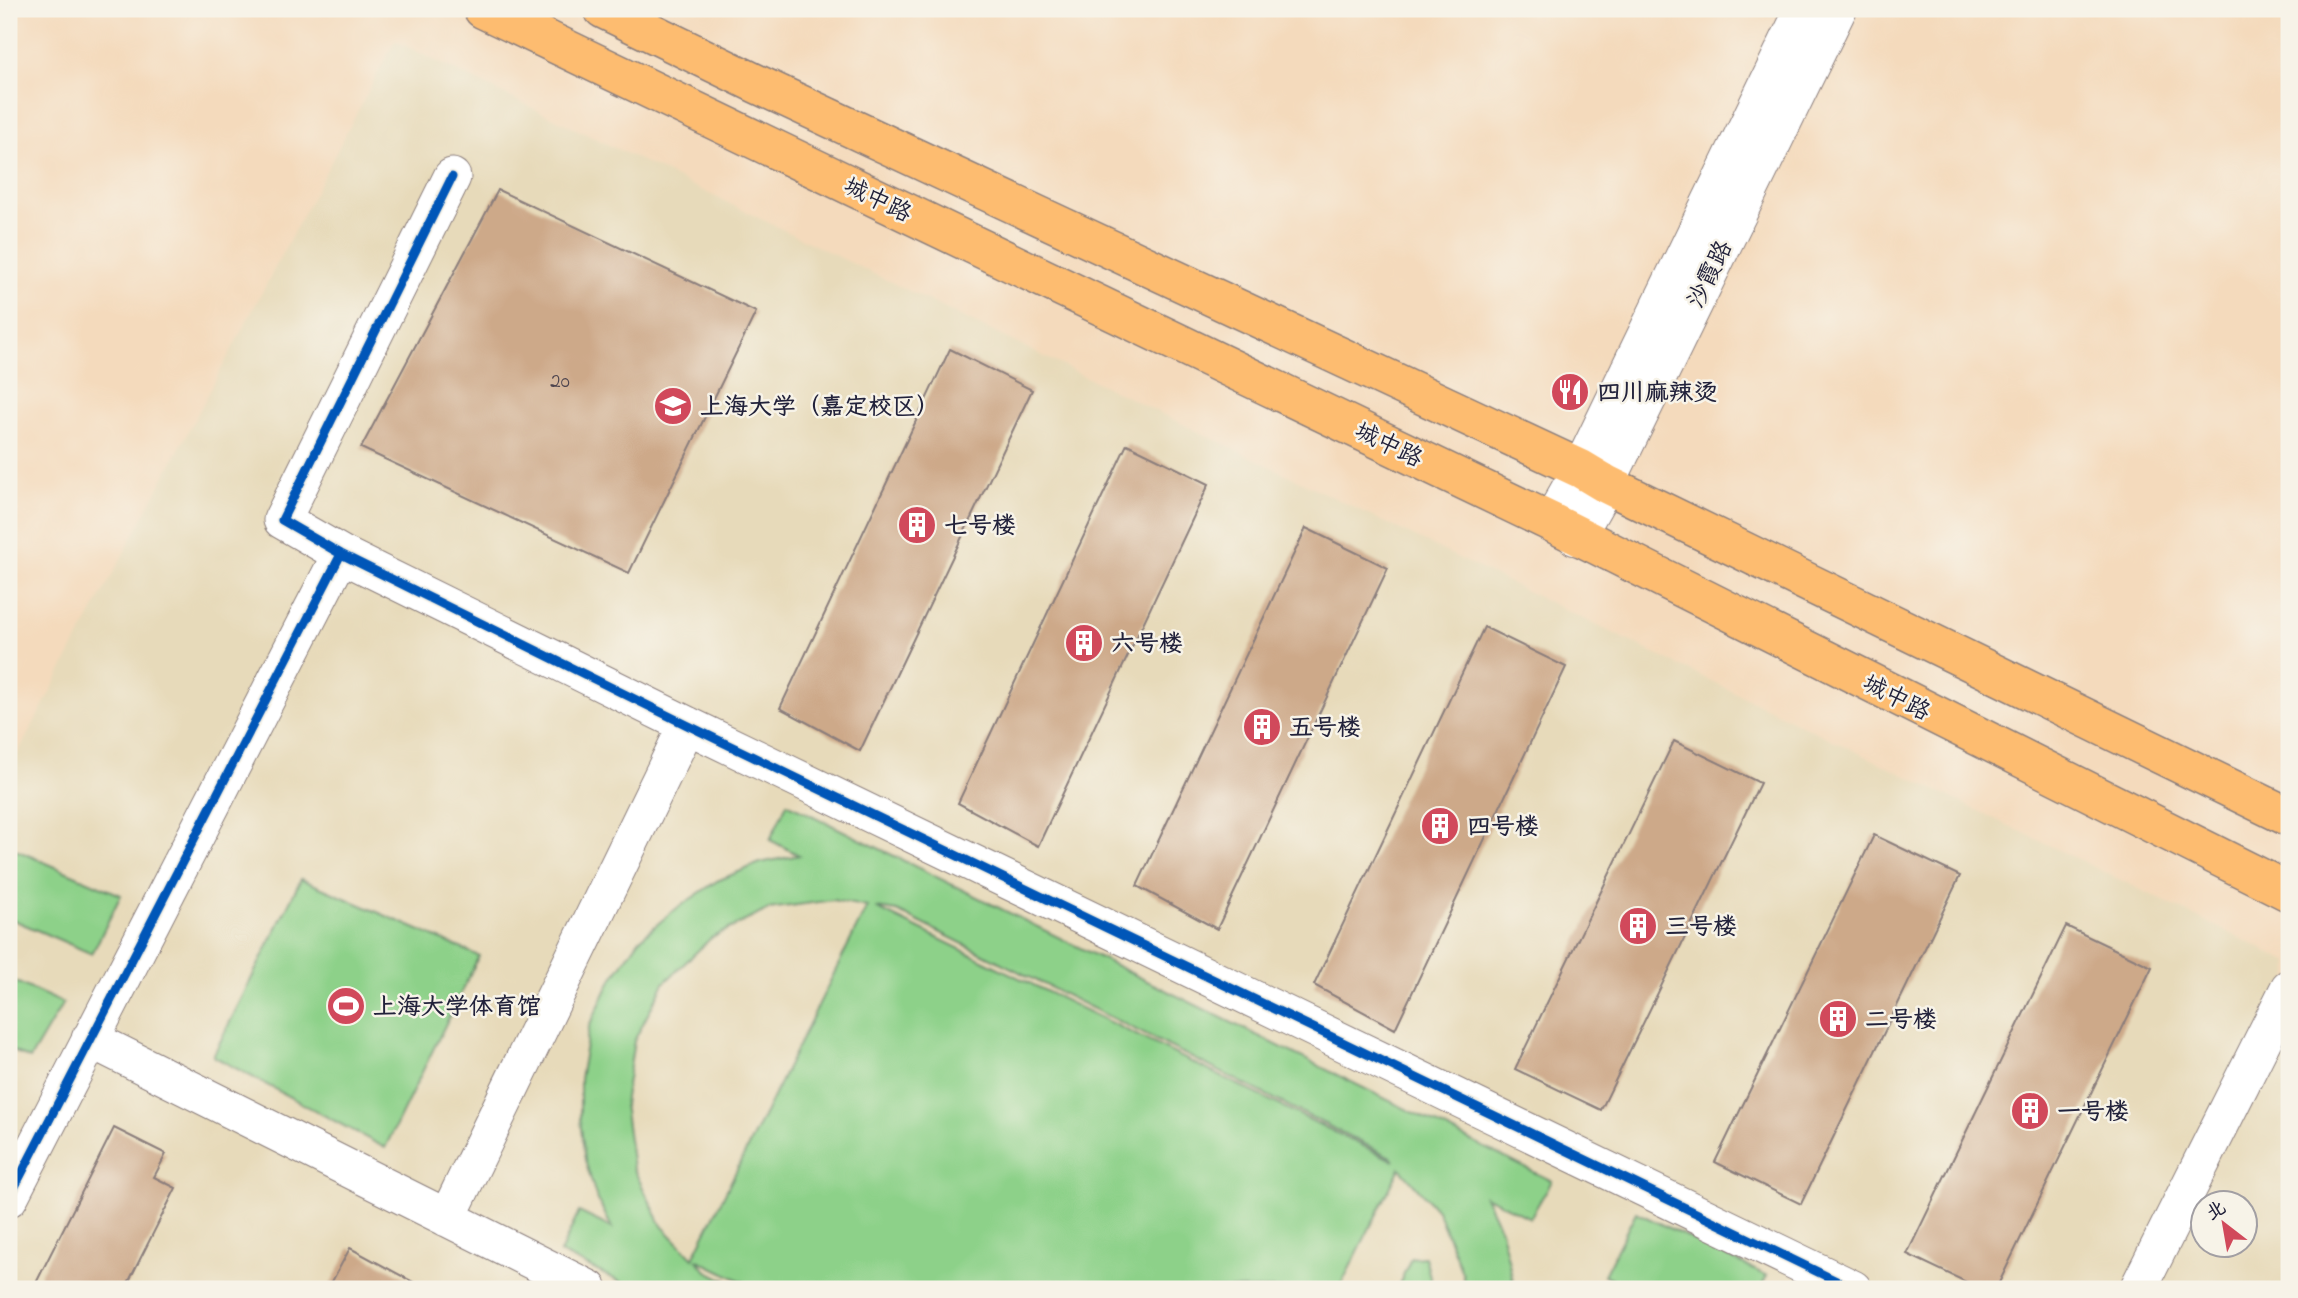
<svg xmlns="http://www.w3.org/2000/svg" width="2298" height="1298" font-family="'Indie Flower','LXGW WenKai TC',sans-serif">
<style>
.built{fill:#e7daba;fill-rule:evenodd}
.green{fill:#8dd189;stroke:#587a62;stroke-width:2;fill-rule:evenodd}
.building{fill:#cda989}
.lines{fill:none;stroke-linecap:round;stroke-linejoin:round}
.minor-casing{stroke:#8b7e7c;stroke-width:39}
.major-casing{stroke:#8b7e7c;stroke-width:41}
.minor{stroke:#fff;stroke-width:37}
.major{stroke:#fdbc70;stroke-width:38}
.cycleway-casing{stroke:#f7f3e8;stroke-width:13}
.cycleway{stroke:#0057b8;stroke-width:9}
.labels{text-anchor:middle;stroke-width:5;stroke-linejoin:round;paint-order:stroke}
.number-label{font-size:21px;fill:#4d444e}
.street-label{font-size:24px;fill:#22223b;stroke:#f7f3e8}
.poi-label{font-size:24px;font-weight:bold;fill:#22223b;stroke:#f7f3e8;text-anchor:start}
</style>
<rect width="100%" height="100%" fill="#f7f3e8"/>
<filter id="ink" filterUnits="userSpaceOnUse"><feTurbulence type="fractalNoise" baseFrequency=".0143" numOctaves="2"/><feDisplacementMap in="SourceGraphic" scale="14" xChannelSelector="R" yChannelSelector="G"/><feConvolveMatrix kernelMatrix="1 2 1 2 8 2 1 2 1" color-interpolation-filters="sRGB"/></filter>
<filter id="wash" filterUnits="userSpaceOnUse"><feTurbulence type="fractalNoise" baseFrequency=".00686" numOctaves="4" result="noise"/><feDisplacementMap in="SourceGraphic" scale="28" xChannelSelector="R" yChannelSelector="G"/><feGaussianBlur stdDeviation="1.57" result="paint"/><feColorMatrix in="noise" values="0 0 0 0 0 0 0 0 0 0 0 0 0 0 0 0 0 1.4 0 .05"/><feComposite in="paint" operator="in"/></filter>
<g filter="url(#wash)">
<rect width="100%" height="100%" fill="#f4dabc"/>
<path class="built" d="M 395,41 L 2289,962 L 2289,1289 L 9,1289 L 9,770 ZM 2204,1204 L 2246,1204 L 2246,1246 L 2204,1246 Z"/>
<path class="green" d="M 787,803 L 1552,1181 L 1530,1218 L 1485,1196 L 1501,1230 L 1515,1289 L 1464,1289 L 1463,1275 L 1437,1210 L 1400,1168 L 1339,1289 L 758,1289 L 696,1259 L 707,1271 L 743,1289 L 635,1289 L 560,1253 L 579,1212 L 612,1228 L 596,1196 L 585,1160 L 580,1120 L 580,1079 L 589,1027 L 610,982 L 640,939 L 673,911 L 717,881 L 760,863 L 799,855 L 770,840 ZM 833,900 L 867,907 L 693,1258 L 662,1226 L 633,1168 L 624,1104 L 634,1041 L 664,983 L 711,938 L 769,909 ZM 876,908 L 897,911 L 1391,1157 L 1394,1161 Z
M 9,847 L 121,895 L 92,954 L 9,918 Z
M 301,879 L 479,956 L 385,1148 L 213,1056 Z
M 9,979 L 63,1003 L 30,1059 L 9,1049 Z
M 1636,1212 L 1767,1276 L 1760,1289 L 1633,1289 L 1604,1275 Z
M 1425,1257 L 1433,1289 L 1397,1289 L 1411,1258 Z"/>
<g id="blocks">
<path class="building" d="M 498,190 L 756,312 L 629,573 L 361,448 Z
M 950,349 L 1032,390 L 860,751 L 780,708 Z
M 1127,444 L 1209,484 L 1038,846 L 958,803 Z
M 1306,528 L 1388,568 L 1217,929 L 1137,886 Z
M 1484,627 L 1566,667 L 1395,1029 L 1314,985 Z
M 1674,741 L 1760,783 L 1601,1110 L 1515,1069 Z
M 1874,835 L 1960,876 L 1801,1204 L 1715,1162 Z
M 2066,926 L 2152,967 L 1996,1289 L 1981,1289 L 1907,1254 Z
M 114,1128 L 166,1154 L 154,1177 L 176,1188 L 125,1289 L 33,1289 Z
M 350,1248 L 426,1289 L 328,1289 Z"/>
</g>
</g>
<g filter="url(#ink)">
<use href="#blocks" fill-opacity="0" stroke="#8b7e7c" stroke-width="2"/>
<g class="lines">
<defs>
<path id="minor" d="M 1551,522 L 1581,469 L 1804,9
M 1576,537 L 1606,484 L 1838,9
M 341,554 L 687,725 L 1853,1289
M 90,1039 L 589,1289
M 9,1198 L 341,554 L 282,520 L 452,177
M 447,1218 L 687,725
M 2138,1289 L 2289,988"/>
<path id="major" d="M 483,9 L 1551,522 L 2289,892
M 603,9 L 757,84 L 1581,469 L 1606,484 L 2289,817"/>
</defs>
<use href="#minor" class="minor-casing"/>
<use href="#major" class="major-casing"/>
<use href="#minor" class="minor"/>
<use href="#major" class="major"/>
<defs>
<path id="cycleway" d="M 341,554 L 687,725 L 1853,1289
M 9,1198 L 341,554 L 282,520 L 452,177"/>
</defs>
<use href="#cycleway" class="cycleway-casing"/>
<use href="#cycleway" class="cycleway"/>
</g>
</g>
<defs>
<symbol id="restaurant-disc" viewBox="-11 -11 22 22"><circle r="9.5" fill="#d1495b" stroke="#f7f3e8"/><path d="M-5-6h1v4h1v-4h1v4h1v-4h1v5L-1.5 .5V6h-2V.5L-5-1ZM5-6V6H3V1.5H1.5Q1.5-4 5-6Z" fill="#fff"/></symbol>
<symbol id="university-disc" viewBox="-11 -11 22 22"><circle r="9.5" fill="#d1495b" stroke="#f7f3e8"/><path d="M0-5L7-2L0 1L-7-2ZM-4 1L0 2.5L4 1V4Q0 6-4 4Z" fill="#fff"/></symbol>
<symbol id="building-disc" viewBox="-11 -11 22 22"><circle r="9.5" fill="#d1495b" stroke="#f7f3e8"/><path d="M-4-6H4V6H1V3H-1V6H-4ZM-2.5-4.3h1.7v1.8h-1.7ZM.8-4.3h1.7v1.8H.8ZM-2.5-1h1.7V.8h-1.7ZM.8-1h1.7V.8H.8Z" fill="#fff"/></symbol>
<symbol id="stadium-disc" viewBox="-11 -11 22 22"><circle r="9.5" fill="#d1495b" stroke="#f7f3e8"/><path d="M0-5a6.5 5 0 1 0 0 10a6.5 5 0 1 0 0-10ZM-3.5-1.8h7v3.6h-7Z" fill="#fff"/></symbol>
</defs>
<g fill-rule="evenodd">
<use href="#restaurant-disc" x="1548" y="370" width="44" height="44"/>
<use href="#university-disc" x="651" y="384" width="44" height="44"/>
<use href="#building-disc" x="895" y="503" width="44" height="44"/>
<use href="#building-disc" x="1062" y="621" width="44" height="44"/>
<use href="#building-disc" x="1240" y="705" width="44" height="44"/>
<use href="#building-disc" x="1418" y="804" width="44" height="44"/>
<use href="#building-disc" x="1616" y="904" width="44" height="44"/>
<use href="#stadium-disc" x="324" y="984" width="44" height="44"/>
<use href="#building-disc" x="1816" y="997" width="44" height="44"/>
<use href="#building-disc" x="2008" y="1089" width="44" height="44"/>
</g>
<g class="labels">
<g class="number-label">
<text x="560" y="387">20</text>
</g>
<g class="street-label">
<text transform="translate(878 199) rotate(26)" y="8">城中路</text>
<text transform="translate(1709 274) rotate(-64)" y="8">沙霞路</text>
<text transform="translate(1389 444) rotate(26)" y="8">城中路</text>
<text transform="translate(1897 697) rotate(27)" y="8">城中路</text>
</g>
<g class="poi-label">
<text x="1597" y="400">四川麻辣烫</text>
<text x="700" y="414">上海大学（嘉定校区）</text>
<text x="944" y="533">七号楼</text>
<text x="1111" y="651">六号楼</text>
<text x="1289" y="735">五号楼</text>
<text x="1467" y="834">四号楼</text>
<text x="1665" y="934">三号楼</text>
<text x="373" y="1014">上海大学体育馆</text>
<text x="1865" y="1027">二号楼</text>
<text x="2057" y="1119">一号楼</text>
</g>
</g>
<rect width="2298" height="1298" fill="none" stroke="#f7f3e8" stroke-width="35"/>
<g transform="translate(2224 1224) rotate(329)"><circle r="33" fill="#f7f3e8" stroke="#a29fa3" stroke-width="2"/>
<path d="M0-5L12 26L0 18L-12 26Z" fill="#d1495b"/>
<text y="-10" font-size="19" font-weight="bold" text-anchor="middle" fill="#22223b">北</text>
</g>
</svg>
